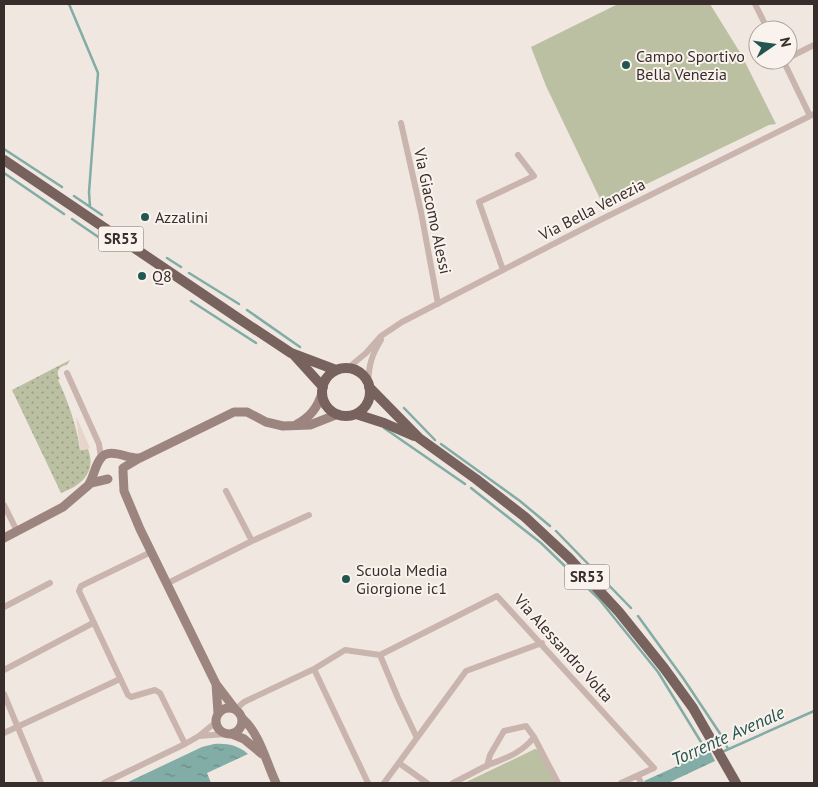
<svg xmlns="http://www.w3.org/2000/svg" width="818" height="787" font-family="'PT Sans',sans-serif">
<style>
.grass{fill:url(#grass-dots)}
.garden{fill:#bbc0a2}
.plaza{fill:#e8d5ca}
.water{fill:url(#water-ripples)}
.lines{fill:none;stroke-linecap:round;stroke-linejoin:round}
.stream{stroke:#82aca6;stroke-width:2.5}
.street{stroke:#c9b5ae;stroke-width:6}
.secondary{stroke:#9c857f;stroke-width:9}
.primary{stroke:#78625e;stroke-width:10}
.poi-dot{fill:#245651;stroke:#f9f2ed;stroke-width:2}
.labels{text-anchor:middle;stroke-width:4;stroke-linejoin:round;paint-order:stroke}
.shield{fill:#f9f2ed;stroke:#726865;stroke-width:1}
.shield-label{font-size:15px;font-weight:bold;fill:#382d2b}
.poi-label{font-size:16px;fill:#382d2b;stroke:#f9f2ed;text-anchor:start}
.street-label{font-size:16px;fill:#382d2b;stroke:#f9f2ed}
.water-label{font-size:18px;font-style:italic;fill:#245651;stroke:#f9f2ed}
</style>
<defs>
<pattern id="grass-dots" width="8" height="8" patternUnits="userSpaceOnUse" patternTransform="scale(1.25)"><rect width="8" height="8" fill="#bbc0a2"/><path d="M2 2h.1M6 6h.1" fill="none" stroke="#999c84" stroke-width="1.8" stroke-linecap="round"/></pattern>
<pattern id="water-ripples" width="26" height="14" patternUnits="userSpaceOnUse" patternTransform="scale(1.25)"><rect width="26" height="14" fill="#82aca6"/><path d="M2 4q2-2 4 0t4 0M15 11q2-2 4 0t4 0" fill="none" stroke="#6b8c87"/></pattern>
</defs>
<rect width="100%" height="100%" fill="#f1e7e1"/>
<path class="grass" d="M 70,360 L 67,365 C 59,366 55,372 60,379 L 58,380 C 68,401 77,427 80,450 L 88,449 C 97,472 81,486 61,493 L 12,390 Z"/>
<path class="garden" d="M 618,4 L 710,4 L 741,54 L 776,124 L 769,125 L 603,205 L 546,86 L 531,47 Z
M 535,749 L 539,750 L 557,783 L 464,783 Z"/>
<path class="plaza" d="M 76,416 L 90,448 L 88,449 L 80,450 Z"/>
<path class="water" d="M 214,744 C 227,743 238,745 248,754 L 207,773 L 211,783 L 126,783 L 202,747 Z
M 708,747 L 715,761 L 668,783 L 646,783 L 644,781 L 675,767 Z"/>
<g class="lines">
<path class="stream" d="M 69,4 L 98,73 L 89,192 L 90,207
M 4,149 L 62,187
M 4,173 L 64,214
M 74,196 L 102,215
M 72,219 L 107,243
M 167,258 L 181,267
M 189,273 L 239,304
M 191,301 L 256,343
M 247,310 L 300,347
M 404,408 L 435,440
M 384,428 L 465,484
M 441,444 L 520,501 L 550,526
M 471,488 L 541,543 L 599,599 L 658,672 L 701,742
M 556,531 L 631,608
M 638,616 L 683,678 L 721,735
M 725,743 L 728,749
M 722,752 L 814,711"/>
<path class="street" d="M 755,4 L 768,30
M 788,58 L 814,45
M 783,60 L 810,116
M 401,123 L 421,212 L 438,304
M 503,270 L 479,202 L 534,176 L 518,155
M 348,368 L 366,353 L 381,336 L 402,322 L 602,219 L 814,114
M 67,373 L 99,444 L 101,458
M 368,384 C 369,365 371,356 381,340
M 226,491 L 252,541
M 4,505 L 17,531
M 151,552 L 81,586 L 79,591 L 128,695 L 131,697 L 155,690 L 160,693 L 185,744
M 168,583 L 252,541 L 309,515
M 4,607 L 50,583
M 380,655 L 398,698 L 417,738
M 314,669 L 368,783
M 4,670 L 93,623
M 4,694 L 41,783
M 236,709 L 244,702 L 314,669 L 345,650 L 380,655 L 497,596 L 654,768 L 621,783
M 4,733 L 120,679
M 199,736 L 226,734
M 399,763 L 427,783
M 487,766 L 490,755 L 504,731 L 526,726 L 534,737
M 638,776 L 641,783
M 104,783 L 185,744 L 199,736 L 216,722
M 384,783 L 466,671 L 542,643
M 453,783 C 465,777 476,771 488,765 C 506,758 522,753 534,737 L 558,783"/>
<path class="secondary" d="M 297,424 C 311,417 318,407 322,393
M 123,468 L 138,459 L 234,412 L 247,412 L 266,422 L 283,426 L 310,425 L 338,414
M 123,471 L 124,491 L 140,529 L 216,684 L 235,709
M 89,484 C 94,476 95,465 101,458 C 109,447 128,459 139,458
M 4,538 L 63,507 L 91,483 L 108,479
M 216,684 L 218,713
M216 721a13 13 0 1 1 26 0a13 13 0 1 1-26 0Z
M 242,718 C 260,734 266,762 276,783
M 232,734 L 244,739 L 262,754"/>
<path class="primary" d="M 4,160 L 238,318 L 291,353 L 336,370
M 294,355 L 323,387
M322 392a24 24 0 1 1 48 0a24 24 0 1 1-48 0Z
M 369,387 L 419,438 L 476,479 L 525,517 L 569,558 L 619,612 L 664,668 L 693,708 L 736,783
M 356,414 L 384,423 L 414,436"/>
</g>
<g class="poi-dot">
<circle cx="626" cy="65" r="5"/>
<circle cx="145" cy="217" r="5"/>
<circle cx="142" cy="276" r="5"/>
<circle cx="346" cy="579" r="5"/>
</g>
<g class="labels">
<g class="shield">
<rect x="98.5" y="226.5" width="45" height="25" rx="4"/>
<rect x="564.5" y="564.5" width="45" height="25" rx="4"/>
</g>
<g class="shield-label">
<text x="121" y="244">SR53</text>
<text x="587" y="582">SR53</text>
</g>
<g class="poi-label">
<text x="636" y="62">Campo Sportivo<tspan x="636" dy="18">Bella Venezia</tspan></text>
<text x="155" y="223">Azzalini</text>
<text x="152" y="282">Q8</text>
<text x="356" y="576">Scuola Media<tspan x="356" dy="18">Giorgione ic1</tspan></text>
</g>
<g class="street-label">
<text transform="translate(592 209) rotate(-27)" y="6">Via Bella Venezia</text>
<text transform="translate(433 211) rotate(78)" y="6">Via Giacomo Alessi</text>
<text transform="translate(564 648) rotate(48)" y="6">Via Alessandro Volta</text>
</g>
<g class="water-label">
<text transform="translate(728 736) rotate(-24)" y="6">Torrente Avenale</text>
</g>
</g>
<rect width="818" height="787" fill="none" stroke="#382d2b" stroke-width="10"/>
<g transform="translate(773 45) rotate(77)"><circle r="24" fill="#f9f2ed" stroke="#aca39f"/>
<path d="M0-4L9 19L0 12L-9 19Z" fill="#245651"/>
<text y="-8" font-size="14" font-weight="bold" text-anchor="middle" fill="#382d2b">N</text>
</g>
</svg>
